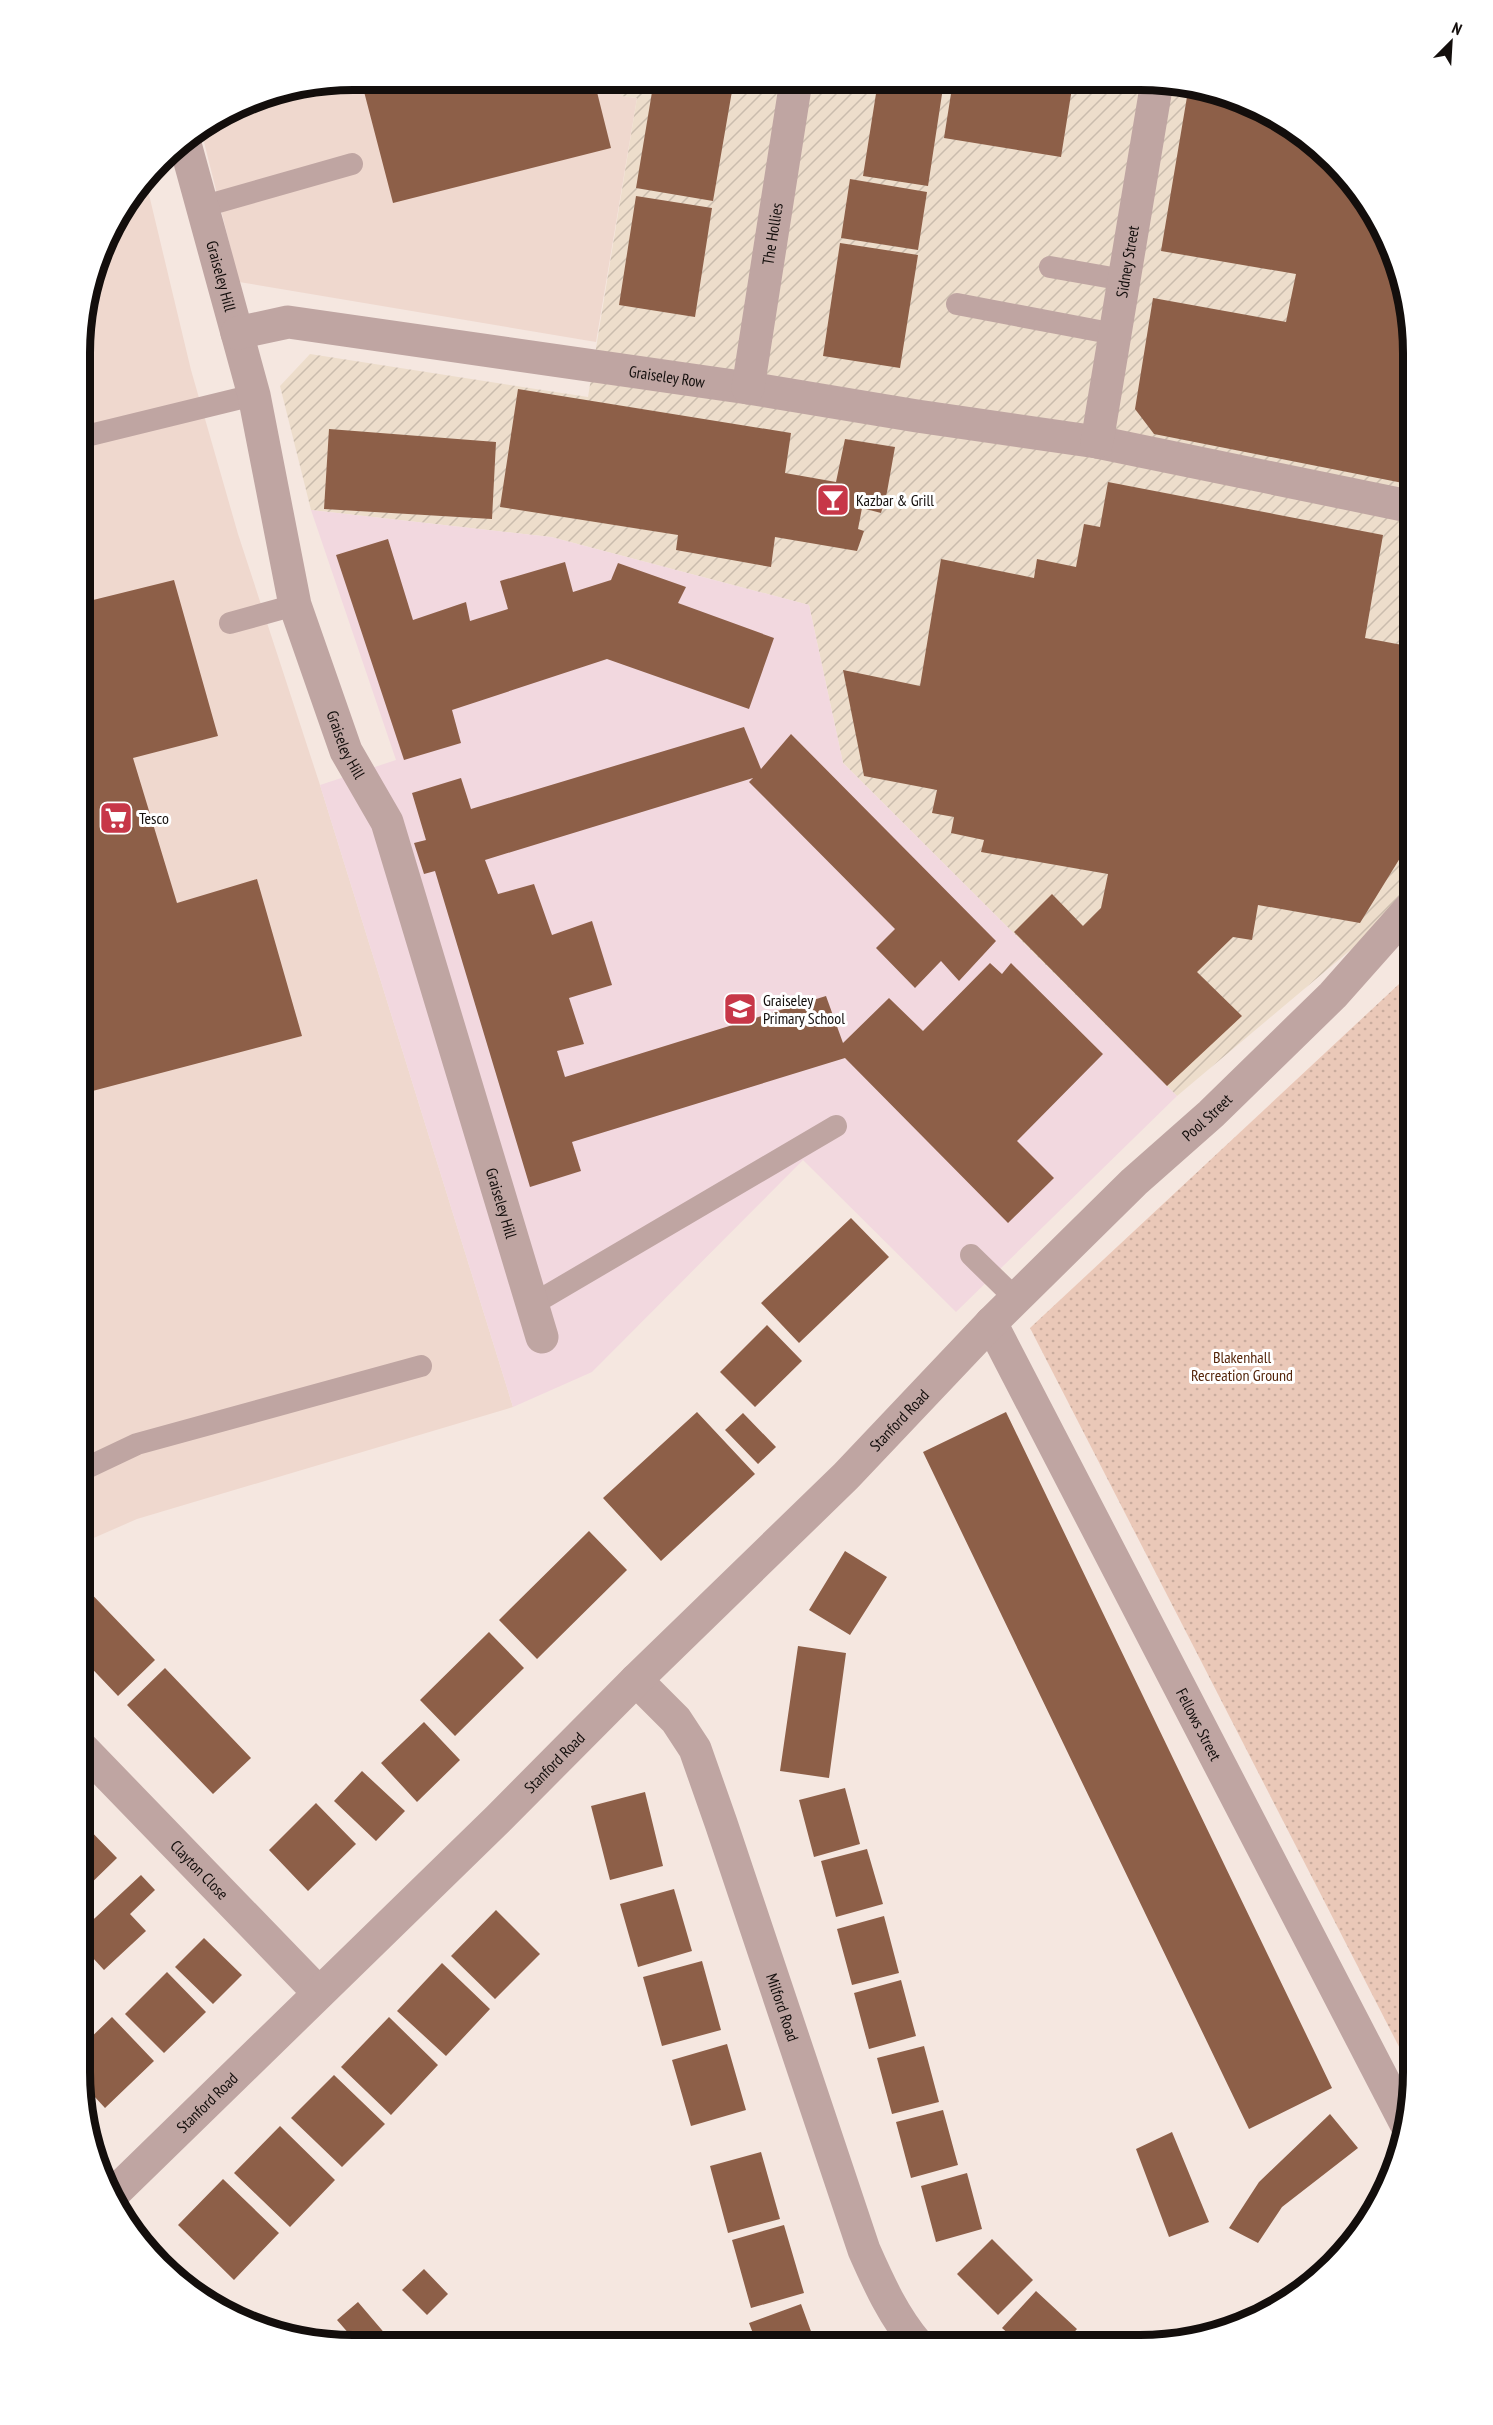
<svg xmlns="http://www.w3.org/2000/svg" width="1493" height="2425" font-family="'PT Sans Narrow',sans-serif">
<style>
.built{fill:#efd8ce}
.industrial{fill:url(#industrial-furrows)}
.education{fill:#f2d8df}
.park{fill:url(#park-dots)}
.building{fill:#8d5f48}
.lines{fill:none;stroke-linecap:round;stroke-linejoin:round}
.lane{stroke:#bfa5a2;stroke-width:22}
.street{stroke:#bfa5a2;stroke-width:33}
.labels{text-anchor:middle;stroke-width:6;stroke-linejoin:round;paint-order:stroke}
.street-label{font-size:16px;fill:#130e0c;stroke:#fff}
.poi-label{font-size:16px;fill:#130e0c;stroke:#fff;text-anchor:start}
.park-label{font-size:16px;fill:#54250a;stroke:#fff}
.rim{fill:none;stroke:#130e0c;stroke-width:8}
</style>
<defs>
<pattern id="industrial-furrows" width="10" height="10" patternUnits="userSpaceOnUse" patternTransform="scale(1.5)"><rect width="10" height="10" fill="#edddcb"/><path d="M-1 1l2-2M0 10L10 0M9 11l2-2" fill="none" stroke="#cabcad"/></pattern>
<pattern id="park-dots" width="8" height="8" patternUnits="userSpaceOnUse" patternTransform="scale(1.5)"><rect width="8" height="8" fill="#eac8b8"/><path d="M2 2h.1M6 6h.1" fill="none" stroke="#c8ab9d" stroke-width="1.8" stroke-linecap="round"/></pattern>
</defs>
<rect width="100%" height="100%" fill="#f5e7e0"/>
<path class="built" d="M 353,80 L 621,80 L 621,96 L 637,98 L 596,342 L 239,282 L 201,130 L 248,100 Z
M 146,182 L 191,370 L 238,534 L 320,785 L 513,1407 L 137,1519 L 80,1544 L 82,317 L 108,232 Z"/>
<path class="industrial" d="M 621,80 L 1176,82 L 1245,100 L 1307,136 L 1357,187 L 1393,248 L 1413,353 L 1413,889 L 1354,947 L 1177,1096 L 843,763 L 809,605 L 551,537 L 311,510 L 280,386 L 310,354 L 588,397 L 637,98 L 621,96 Z"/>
<path class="education" d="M 311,510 L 551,537 L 809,605 L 843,763 L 1177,1096 L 956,1312 L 803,1160 L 592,1372 L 513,1407 L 320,785 L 396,760 Z"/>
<path class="park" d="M 1413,971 L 1413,2074 L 1030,1328 Z"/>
<path class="building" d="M 361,80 L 594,80 L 611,148 L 393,203 Z
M 654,80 L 671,80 L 732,91 L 713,201 L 636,188 Z
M 878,81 L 944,81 L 928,186 L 863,176 Z
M 953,81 L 1073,82 L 1061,157 L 944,138 Z
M 1189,85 L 1245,100 L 1307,136 L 1357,187 L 1393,248 L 1414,353 L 1413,485 L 1154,434 L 1135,409 L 1153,298 L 1286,322 L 1296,274 L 1161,251 Z
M 850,179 L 927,192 L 918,250 L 841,238 Z
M 636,196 L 712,208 L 695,317 L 619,305 Z
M 840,243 L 918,255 L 900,368 L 823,356 Z
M 518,389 L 791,433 L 785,473 L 836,482 L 845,439 L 895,447 L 887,492 L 881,513 L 862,508 L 858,529 L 864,531 L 857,551 L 775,537 L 771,567 L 676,550 L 678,535 L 500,507 Z
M 329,429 L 496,442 L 492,519 L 324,509 Z
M 1108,482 L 1383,535 L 1365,638 L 1413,647 L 1413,837 L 1360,923 L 1258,905 L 1252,940 L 1233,937 L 1197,972 L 1242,1016 L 1167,1086 L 1014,932 L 1052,894 L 1083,926 L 1101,908 L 1108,874 L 981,852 L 984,840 L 951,833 L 954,817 L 932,813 L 937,790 L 864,776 L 843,670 L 920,686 L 941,559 L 1034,578 L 1037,559 L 1076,567 L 1084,524 L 1100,527 Z
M 388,539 L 413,620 L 466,602 L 470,621 L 508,609 L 500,581 L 565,562 L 573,592 L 611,580 L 618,563 L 686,587 L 678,603 L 774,638 L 749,709 L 607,659 L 452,710 L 461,743 L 404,760 L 336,555 Z
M 174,580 L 218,736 L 133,758 L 177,903 L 257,879 L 302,1036 L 81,1094 L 81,603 Z
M 744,727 L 761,769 L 791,734 L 996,941 L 959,981 L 941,961 L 915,988 L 876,948 L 895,929 L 749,782 L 753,778 L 485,860 L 498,894 L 534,884 L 552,935 L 592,921 L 612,985 L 569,998 L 584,1044 L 557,1051 L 565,1077 L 826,996 L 843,1043 L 889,998 L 923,1031 L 990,963 L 1002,974 L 1011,963 L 1103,1054 L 1017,1141 L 1054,1178 L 1008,1223 L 845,1058 L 572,1142 L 581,1171 L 530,1187 L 435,871 L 424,874 L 414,843 L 426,840 L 412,793 L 461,778 L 471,809 Z
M 851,1218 L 889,1257 L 799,1343 L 761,1303 Z
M 767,1325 L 802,1361 L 755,1407 L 720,1372 Z
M 697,1412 L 755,1474 L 661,1561 L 603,1498 Z
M 1006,1412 L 1332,2088 L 1249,2129 L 923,1452 Z
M 743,1413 L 776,1447 L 758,1464 L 725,1430 Z
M 589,1531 L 627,1570 L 537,1659 L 499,1620 Z
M 845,1551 L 887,1577 L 850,1635 L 809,1610 Z
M 80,1582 L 155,1660 L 118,1696 L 80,1656 Z
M 489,1632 L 524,1668 L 455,1736 L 420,1700 Z
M 798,1646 L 846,1653 L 829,1778 L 780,1771 Z
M 165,1668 L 251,1758 L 213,1794 L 127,1705 Z
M 424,1722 L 460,1760 L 417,1802 L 381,1763 Z
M 362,1771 L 405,1811 L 376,1841 L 334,1801 Z
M 845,1788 L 860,1844 L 814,1857 L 799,1800 Z
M 645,1792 L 663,1866 L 610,1880 L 591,1806 Z
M 316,1803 L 356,1844 L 308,1891 L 269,1850 Z
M 80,1820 L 117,1858 L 81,1893 L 80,1892 Z
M 867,1849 L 883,1904 L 836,1917 L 821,1861 Z
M 141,1875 L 155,1890 L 130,1914 L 146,1931 L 104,1970 L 80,1944 L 80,1932 Z
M 674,1889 L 692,1951 L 638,1967 L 620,1904 Z
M 496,1910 L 540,1954 L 495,1999 L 451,1956 Z
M 884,1916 L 899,1973 L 852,1985 L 837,1929 Z
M 204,1938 L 242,1975 L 213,2004 L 175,1967 Z
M 702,1961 L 721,2030 L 662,2046 L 643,1977 Z
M 442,1963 L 490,2009 L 446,2056 L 397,2011 Z
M 167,1972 L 206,2012 L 164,2053 L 125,2014 Z
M 901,1980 L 916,2036 L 869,2049 L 854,1993 Z
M 112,2017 L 154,2061 L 105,2108 L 82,2083 L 80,2048 Z
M 389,2017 L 438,2065 L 391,2115 L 341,2067 Z
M 727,2044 L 746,2110 L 691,2126 L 672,2060 Z
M 924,2046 L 939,2102 L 892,2114 L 877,2058 Z
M 334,2075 L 385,2124 L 342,2167 L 291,2118 Z
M 943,2110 L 958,2165 L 911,2178 L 896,2122 Z
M 1330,2114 L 1358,2148 L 1282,2207 L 1258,2243 L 1229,2228 L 1259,2182 Z
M 280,2126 L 335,2180 L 290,2227 L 234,2173 Z
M 1172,2132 L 1209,2222 L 1169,2237 L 1136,2149 Z
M 761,2152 L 780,2219 L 728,2233 L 710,2166 Z
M 967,2173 L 982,2229 L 936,2242 L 921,2186 Z
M 223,2179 L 279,2233 L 234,2280 L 178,2225 Z
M 1365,2208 L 1372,2211 L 1357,2238 L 1349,2247 Z
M 784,2225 L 804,2293 L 751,2308 L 732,2240 Z
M 992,2239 L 1033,2280 L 998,2315 L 957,2274 Z
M 424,2269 L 448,2294 L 427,2315 L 402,2290 Z
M 1036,2291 L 1077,2329 L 1063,2345 L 1021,2345 L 1002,2328 Z
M 358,2302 L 387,2336 L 378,2343 L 357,2343 L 337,2320 Z
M 801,2304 L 816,2345 L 757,2344 L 749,2323 Z"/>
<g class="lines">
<path class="lane" d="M 201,207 L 352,164
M 1050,267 L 1124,280
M 957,304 L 1115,334
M 82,437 L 254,395
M 230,623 L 295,605
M 971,1255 L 1016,1299
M 533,1304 L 836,1126
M 80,1471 L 137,1444 L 421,1366"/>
<g class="street">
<path id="s1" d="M 184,140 L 254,395 L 295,605 L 346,751 L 387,822 L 542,1337"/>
<path id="s2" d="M 237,333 L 288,322 L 748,388 L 917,416 L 1097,442 L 1413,507"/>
<path id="s3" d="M 748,388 L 796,81"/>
<path id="s4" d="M 1097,442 L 1157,82"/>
<path id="s5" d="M 991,1323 L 1406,2124"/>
<path id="s6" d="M 636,1680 L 676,1720 L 695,1749 L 721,1823 L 864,2250 C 879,2284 894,2317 918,2345"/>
<path id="s7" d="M 80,1746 L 319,1993"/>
<path id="s8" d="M 111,2196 L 498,1819 L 636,1680 L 846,1476 L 991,1323 L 1134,1182 L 1211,1114 L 1333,995 L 1413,905"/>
</g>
</g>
<defs>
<symbol id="bar-square" viewBox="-11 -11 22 22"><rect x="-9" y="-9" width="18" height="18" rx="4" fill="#c73748" stroke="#fff"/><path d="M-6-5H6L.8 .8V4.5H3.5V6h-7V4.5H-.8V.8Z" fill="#fff"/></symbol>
<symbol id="supermarket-square" viewBox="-11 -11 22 22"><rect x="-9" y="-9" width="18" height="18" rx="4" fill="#c73748" stroke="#fff"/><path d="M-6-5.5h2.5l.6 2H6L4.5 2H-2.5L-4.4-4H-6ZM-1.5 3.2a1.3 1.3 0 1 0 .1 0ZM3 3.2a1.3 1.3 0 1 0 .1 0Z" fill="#fff"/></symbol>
<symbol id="school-square" viewBox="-11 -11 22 22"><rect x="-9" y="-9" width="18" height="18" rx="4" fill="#c73748" stroke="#fff"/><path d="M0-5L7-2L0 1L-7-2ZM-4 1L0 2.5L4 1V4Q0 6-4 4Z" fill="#fff"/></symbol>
</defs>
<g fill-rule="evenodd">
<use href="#bar-square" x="814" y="481" width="38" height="38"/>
<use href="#supermarket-square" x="97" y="799" width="38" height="38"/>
<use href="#school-square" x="721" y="990" width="38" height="38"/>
</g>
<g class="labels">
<g class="street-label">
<text dy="6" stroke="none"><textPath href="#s3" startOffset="156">The Hollies</textPath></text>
<text dy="6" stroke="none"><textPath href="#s4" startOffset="183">Sidney Street</textPath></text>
<text dy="6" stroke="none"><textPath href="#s1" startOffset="141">Graiseley Hill</textPath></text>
<text dy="6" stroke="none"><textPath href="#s2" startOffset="435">Graiseley Row</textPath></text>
<text dy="6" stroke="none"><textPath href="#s1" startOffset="627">Graiseley Hill</textPath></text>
<text dy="6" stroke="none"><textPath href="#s8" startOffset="1538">Pool Street</textPath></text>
<text dy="6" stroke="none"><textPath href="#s1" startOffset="1113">Graiseley Hill</textPath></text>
<text dy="6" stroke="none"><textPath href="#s8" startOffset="1106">Stanford Road</textPath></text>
<text dy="6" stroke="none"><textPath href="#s5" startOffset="452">Fellows Street</textPath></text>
<text dy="6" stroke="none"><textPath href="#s8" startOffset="620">Stanford Road</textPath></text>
<text dy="6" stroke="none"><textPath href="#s7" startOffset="172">Clayton Close</textPath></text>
<text dy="6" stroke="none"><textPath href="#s6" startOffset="364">Milford Road</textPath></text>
<text dy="6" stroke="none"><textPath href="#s8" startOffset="134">Stanford Road</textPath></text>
</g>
<g class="poi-label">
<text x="856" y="506">Kazbar &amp; Grill</text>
<text x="139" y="824">Tesco</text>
<text x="763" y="1006">Graiseley<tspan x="763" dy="18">Primary School</tspan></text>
</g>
<g class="park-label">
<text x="1242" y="1363">Blakenhall<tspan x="1242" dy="18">Recreation Ground</tspan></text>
</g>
</g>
<path d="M0 0H1493V2425H0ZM353 90H1140A263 263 0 0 1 1403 353V2072A263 263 0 0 1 1140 2335H353A263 263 0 0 1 90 2072V353A263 263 0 0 1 353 90Z" fill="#fff" fill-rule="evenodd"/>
<path class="rim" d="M353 90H1140A263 263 0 0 1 1403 353V2072A263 263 0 0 1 1140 2335H353A263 263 0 0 1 90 2072V353A263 263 0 0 1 353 90Z"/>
<g transform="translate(1451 42) rotate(24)" stroke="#ffffff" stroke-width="4.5" paint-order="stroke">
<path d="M0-4.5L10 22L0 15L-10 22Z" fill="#130e0c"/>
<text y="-9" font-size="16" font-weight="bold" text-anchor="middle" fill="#130e0c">N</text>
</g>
</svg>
